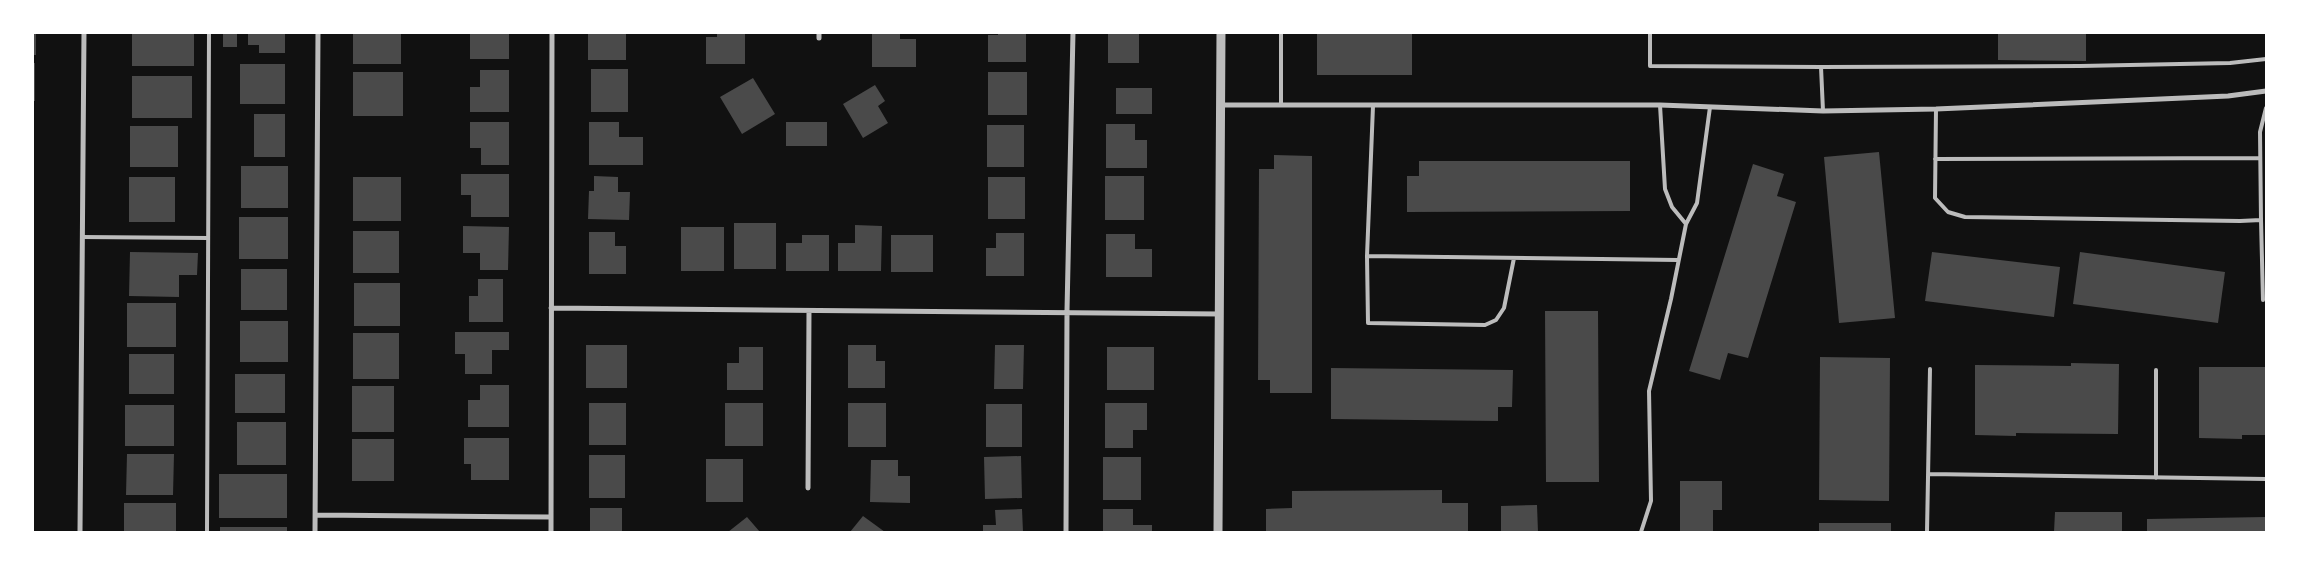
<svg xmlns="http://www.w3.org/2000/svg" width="2299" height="565" font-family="Inter,sans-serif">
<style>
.building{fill:#4a4a4a}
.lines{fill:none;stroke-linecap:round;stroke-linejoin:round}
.service{stroke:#bcbcbc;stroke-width:4}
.minor{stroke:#bcbcbc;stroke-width:5}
.tertiary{stroke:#bcbcbc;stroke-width:9}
</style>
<rect width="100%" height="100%" fill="#111"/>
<path class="building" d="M 32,32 L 36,32 L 36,55 L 32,55 Z
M 132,32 L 194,32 L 194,66 L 132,66 Z
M 223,32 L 237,32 L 237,47 L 223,47 Z
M 248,32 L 285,32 L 285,53 L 259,53 L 259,45 L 248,45 Z
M 353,32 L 401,32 L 401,64 L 353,64 Z
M 470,32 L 509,32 L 509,59 L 470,59 Z
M 588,32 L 626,32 L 626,60 L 588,60 Z
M 717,32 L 745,32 L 745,64 L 706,64 L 706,37 L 717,37 Z
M 872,32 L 900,32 L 900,39 L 916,39 L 916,67 L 872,67 Z
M 998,32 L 1026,32 L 1026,62 L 988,62 L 988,35 L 998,35 Z
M 1108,32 L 1139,32 L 1139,63 L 1108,63 Z
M 1317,32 L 1412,32 L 1412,75 L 1317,75 Z
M 1998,32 L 2086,32 L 2086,61 L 1998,60 Z
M 32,63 L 35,63 L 35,101 L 32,101 Z
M 240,64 L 285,64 L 285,104 L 240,104 Z
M 591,69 L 628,69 L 628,112 L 591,112 Z
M 480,70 L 509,70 L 509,112 L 470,112 L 470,87 L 480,87 Z
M 353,72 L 403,72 L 403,116 L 353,116 Z
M 988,72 L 1027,72 L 1027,115 L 988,115 Z
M 132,76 L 192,76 L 192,118 L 132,118 Z
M 753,78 L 775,114 L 742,134 L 720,97 Z
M 875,85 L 885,101 L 878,106 L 888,123 L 863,138 L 843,104 Z
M 1116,88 L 1152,88 L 1152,114 L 1116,114 Z
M 254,114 L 285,114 L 285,157 L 254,157 Z
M 470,122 L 509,122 L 509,165 L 481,165 L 481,148 L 470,148 Z
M 589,122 L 619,122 L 619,137 L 643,137 L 643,165 L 589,165 Z
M 786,122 L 827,122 L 827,146 L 786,146 Z
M 1106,124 L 1135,124 L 1135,140 L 1147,140 L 1147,168 L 1106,168 Z
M 987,125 L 1024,125 L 1024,167 L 987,167 Z
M 130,126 L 178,126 L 178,167 L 130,167 Z
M 1879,152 L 1895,318 L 1839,323 L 1824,157 Z
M 1274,155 L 1312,156 L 1312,393 L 1270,393 L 1270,380 L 1258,380 L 1259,169 L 1274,169 Z
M 1419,161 L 1630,161 L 1630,211 L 1407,212 L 1407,176 L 1419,176 Z
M 1753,164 L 1784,174 L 1777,196 L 1796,202 L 1748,358 L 1728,353 L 1720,380 L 1689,371 Z
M 241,166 L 288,166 L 288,208 L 241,208 Z
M 461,174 L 509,174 L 509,217 L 471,217 L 471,195 L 461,195 Z
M 594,176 L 618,177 L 618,192 L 630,192 L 629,220 L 588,219 L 589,191 L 594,191 Z
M 1105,176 L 1144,176 L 1144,220 L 1105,220 Z
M 129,177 L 175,177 L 175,222 L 129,222 Z
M 353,177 L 401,177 L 401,221 L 353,221 Z
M 988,177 L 1025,177 L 1025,219 L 988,219 Z
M 239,217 L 288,217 L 288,259 L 239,259 Z
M 734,223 L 776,223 L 776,269 L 734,269 Z
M 855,225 L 882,226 L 881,271 L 838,271 L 838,243 L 855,243 Z
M 463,226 L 509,227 L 508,270 L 480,270 L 480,253 L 463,253 Z
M 681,227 L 724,227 L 724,271 L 681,271 Z
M 353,231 L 399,231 L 399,273 L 353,273 Z
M 589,232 L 615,232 L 615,246 L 626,246 L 626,274 L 589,274 Z
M 996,233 L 1024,233 L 1024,276 L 986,276 L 986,248 L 996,248 Z
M 1106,234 L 1135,234 L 1135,249 L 1152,249 L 1152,277 L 1106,277 Z
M 802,235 L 829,235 L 829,271 L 786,271 L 786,243 L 802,243 Z
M 891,235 L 933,235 L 933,272 L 891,272 Z
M 130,252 L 198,253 L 197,275 L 179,275 L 179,297 L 129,296 Z
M 1932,252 L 2060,267 L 2054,317 L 1925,301 Z
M 2080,252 L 2225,272 L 2218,323 L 2073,304 Z
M 241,269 L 287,269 L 287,310 L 241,310 Z
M 478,279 L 503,279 L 503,322 L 469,322 L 469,296 L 478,296 Z
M 354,283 L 400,283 L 400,326 L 354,326 Z
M 127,303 L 176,303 L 176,347 L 127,347 Z
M 1545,311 L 1598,311 L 1599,482 L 1546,482 Z
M 240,321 L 288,321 L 288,362 L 240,362 Z
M 455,332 L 509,332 L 509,350 L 492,350 L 492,374 L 465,374 L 465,354 L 455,354 Z
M 353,333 L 399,333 L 399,379 L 353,379 Z
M 586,345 L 627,345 L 627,388 L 586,388 Z
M 848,345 L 876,345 L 876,361 L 885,361 L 885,388 L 848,388 Z
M 995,345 L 1024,345 L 1023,389 L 994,389 Z
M 739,347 L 763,347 L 763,390 L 727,390 L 727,363 L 739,363 Z
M 1107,347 L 1154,347 L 1154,390 L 1107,390 Z
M 129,354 L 174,354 L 174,394 L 129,394 Z
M 1820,357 L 1890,358 L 1889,501 L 1819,500 Z
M 2071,363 L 2119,364 L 2118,434 L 2016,433 L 2016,436 L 1975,435 L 1975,365 L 2071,366 Z
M 2199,367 L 2266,367 L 2266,435 L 2242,435 L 2242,439 L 2199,438 Z
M 1331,368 L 1513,370 L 1512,407 L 1498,407 L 1498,421 L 1331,419 Z
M 235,374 L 285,374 L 285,413 L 235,413 Z
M 480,385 L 509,385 L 509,427 L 468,427 L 468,400 L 480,400 Z
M 352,386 L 394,386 L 394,432 L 352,432 Z
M 589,403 L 626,403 L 626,445 L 589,445 Z
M 725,403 L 763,403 L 763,446 L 725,446 Z
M 848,403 L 886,403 L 886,447 L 848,447 Z
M 1105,403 L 1147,403 L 1147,430 L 1133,430 L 1133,448 L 1105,448 Z
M 986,404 L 1022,404 L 1022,447 L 986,447 Z
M 125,405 L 174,405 L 174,446 L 125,446 Z
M 237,422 L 286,422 L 286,465 L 237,465 Z
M 464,438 L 509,438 L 509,480 L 471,480 L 471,464 L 464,464 Z
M 352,439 L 394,439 L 394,481 L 352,481 Z
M 127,454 L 174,454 L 173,495 L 126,495 Z
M 589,455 L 625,455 L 625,498 L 589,498 Z
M 1021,456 L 1022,498 L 985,499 L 984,457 Z
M 1103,457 L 1141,457 L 1141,500 L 1103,500 Z
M 706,459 L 743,459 L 743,502 L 706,502 Z
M 871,460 L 898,460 L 898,476 L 910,476 L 910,503 L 870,502 Z
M 219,474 L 287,474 L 287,518 L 219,518 Z
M 1680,481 L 1722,481 L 1722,510 L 1713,510 L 1713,532 L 1680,532 Z
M 1442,490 L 1442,503 L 1468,503 L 1468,532 L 1266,532 L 1266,509 L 1292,508 L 1292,491 Z
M 124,503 L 176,503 L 176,532 L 124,532 Z
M 1537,505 L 1538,532 L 1501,532 L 1501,506 Z
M 590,508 L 622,508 L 622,532 L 590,532 Z
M 1022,509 L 1023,532 L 983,532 L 983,525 L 996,525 L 995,510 Z
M 1103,509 L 1133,509 L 1133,525 L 1152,525 L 1152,532 L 1103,532 Z
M 2055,512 L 2122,512 L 2122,532 L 2054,532 Z
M 863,516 L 885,532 L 850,532 Z
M 747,517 L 760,532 L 728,532 Z
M 2266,517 L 2266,532 L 2147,532 L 2147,519 Z
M 1819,523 L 1891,523 L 1891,532 L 1819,532 Z
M 220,527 L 287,527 L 287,532 L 220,532 Z"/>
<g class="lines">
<path class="service" d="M 1281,32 L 1281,105
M 1650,32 L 1650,66 L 1821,67
M 1660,105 L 1665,189 L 1672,207 L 1686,224
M 1373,106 L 1367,256 L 1368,323 L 1485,325 L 1496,320 L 1504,308 L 1514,258
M 1936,109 L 1935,198 L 1948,212 L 1965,217 L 2240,221 L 2261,220 L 2260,132 L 2266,108
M 1823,111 L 1821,67 L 2080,66 L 2230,63 L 2266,59
M 1935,159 L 2260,158
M 2261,220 L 2263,300
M 82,237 L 208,238
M 1367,256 L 1678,260
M 1928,474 L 2266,479
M 2156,478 L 2156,370
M 207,532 L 209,32
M 1641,532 L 1651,501 L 1649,391 L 1671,299 L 1686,224 L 1697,203 L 1710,107
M 1927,532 L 1930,369"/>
<path class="minor" d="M 819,38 L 819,32
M 1220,105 L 1660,105 L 1823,111 L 1936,109 L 2228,96 L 2266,91
M 551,308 L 1220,314
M 808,488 L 809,311
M 316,515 L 551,517
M 80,532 L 84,32
M 315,532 L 318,32
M 551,532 L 552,32
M 1066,532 L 1067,311 L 1073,32"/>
<path class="tertiary" d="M 1218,532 L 1221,32"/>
</g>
<rect width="2299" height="565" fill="none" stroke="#ffffff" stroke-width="68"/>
</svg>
